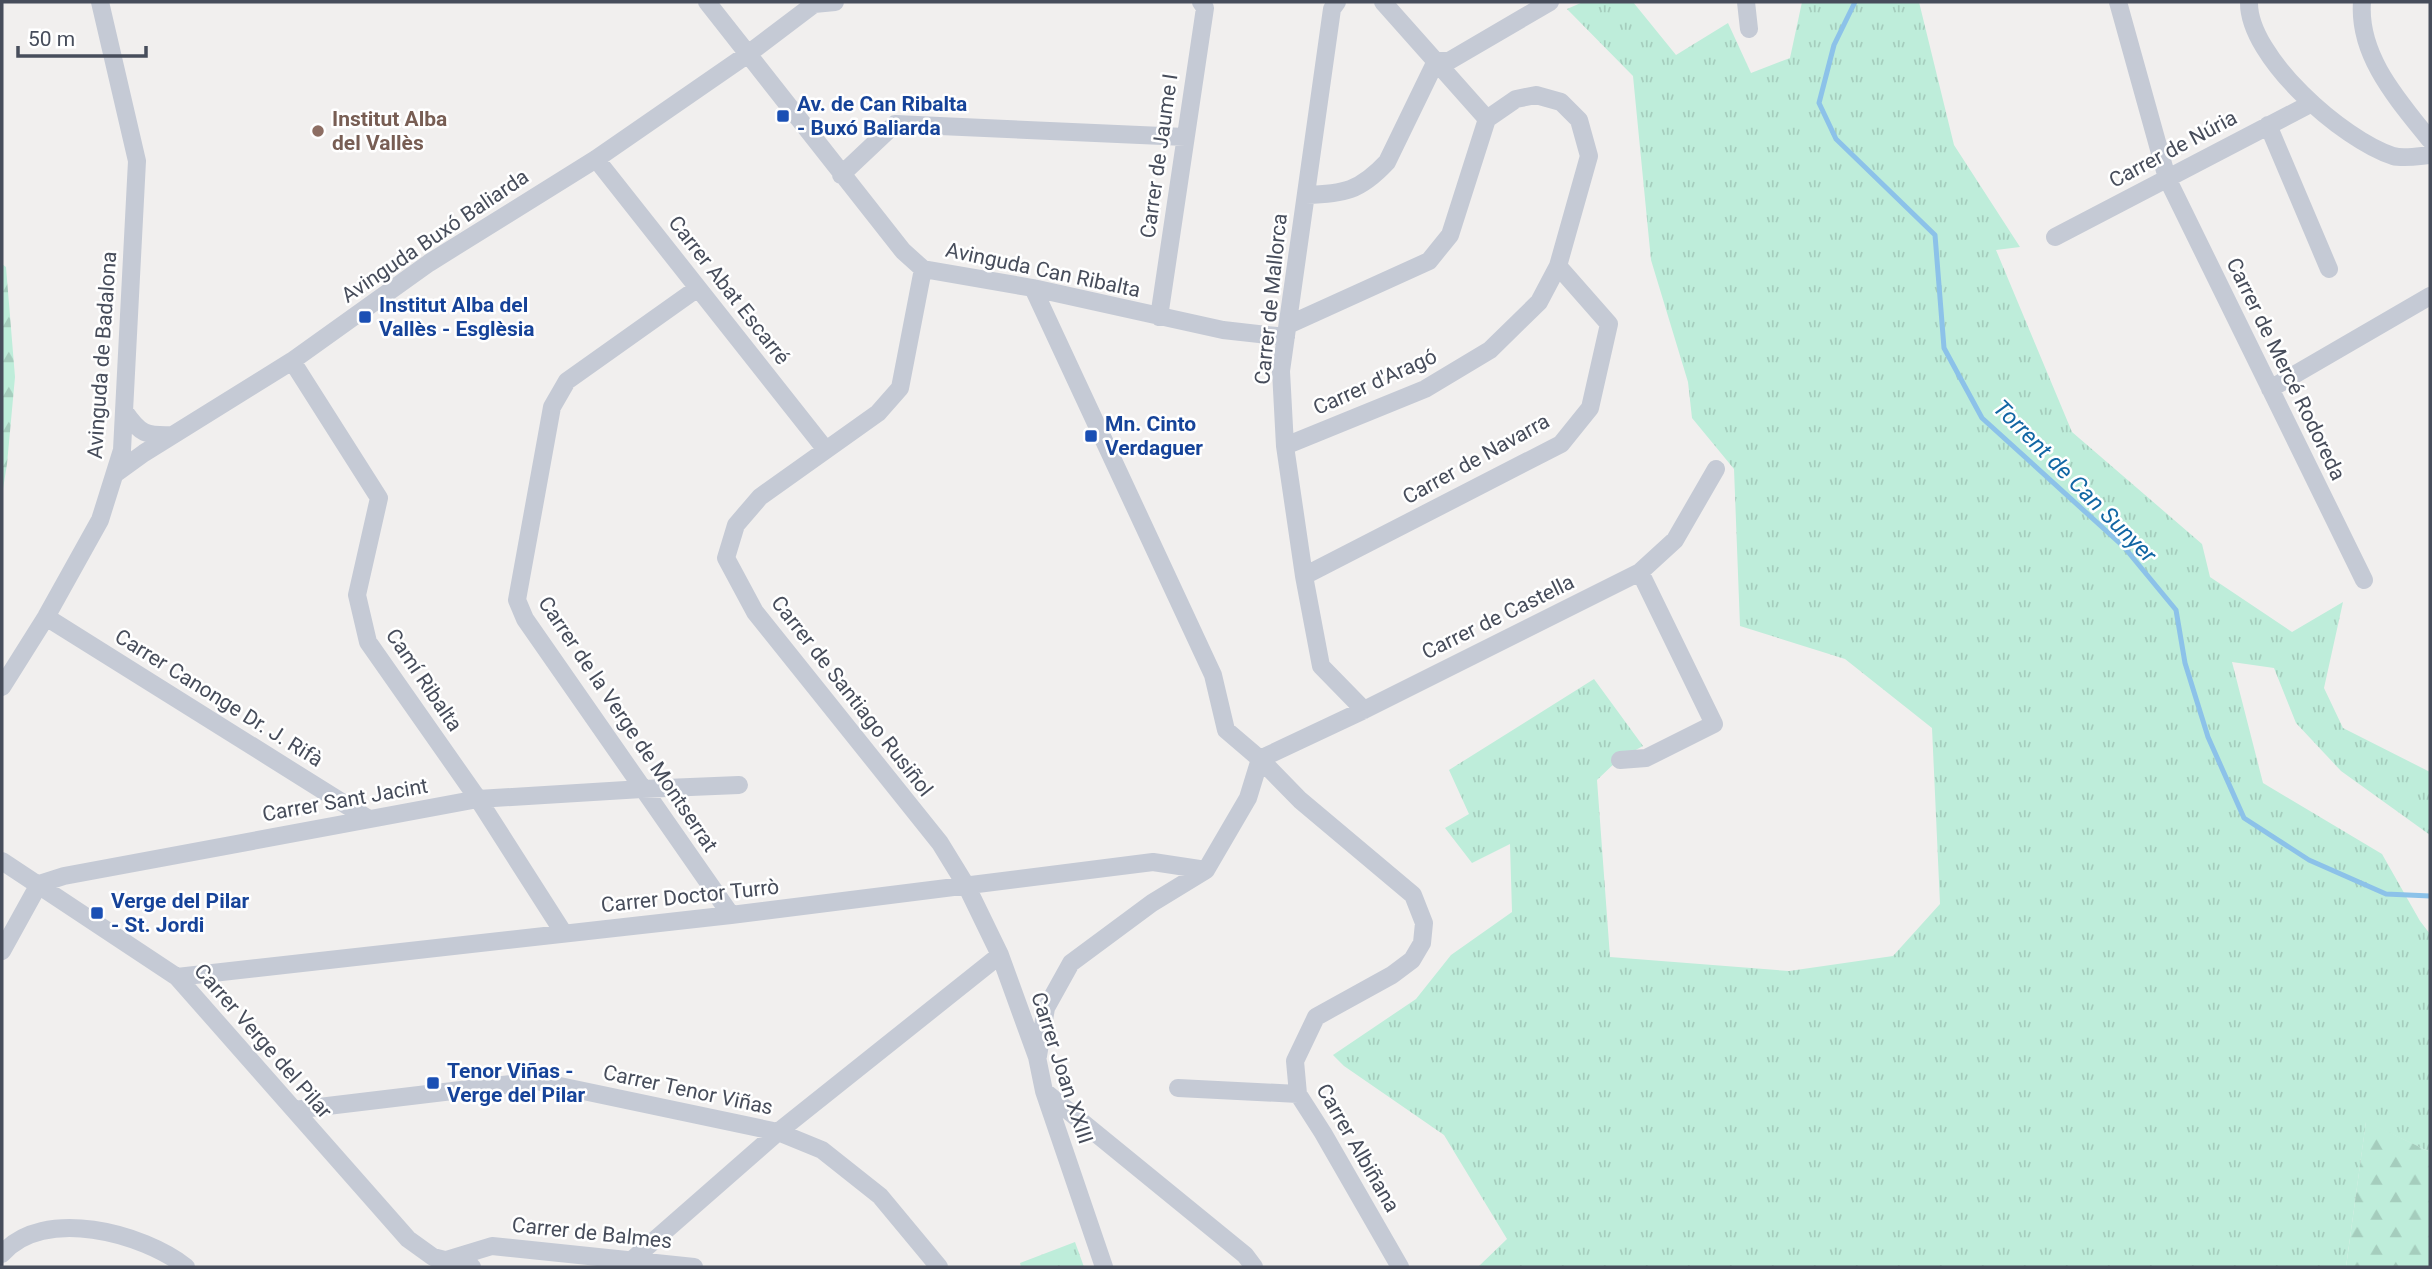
<svg xmlns="http://www.w3.org/2000/svg" width="2432" height="1269" font-family="Roboto,sans-serif">
<style>
.grass{fill:url(#grass-tufts)}
.forest{fill:url(#forest-firs)}
.lines{fill:none;stroke-linecap:round;stroke-linejoin:round}
.stream{stroke:#8cc2e9;stroke-width:5}
.minor{stroke:#c5cad5;stroke-width:18}
.transit-dot{fill:#1a4fb4;stroke:#fff;stroke-width:2.5}
.education-dot{fill:#8d6e63;stroke:#fff;stroke-width:2.5}
.labels{text-anchor:middle;stroke-width:5;stroke-linejoin:round;paint-order:stroke}
.transit-label{font-size:21px;font-weight:bold;fill:#164399;stroke:#fff;text-anchor:start}
.education-label{font-size:21px;font-weight:bold;fill:#785e54;stroke:#fff;text-anchor:start}
.street-label{font-size:21px;fill:#474d5b;stroke:#fff}
.water-label{font-size:23px;font-style:italic;fill:#1166a4;stroke:#fff}
</style>
<defs>
<pattern id="grass-tufts" width="24" height="20" patternUnits="userSpaceOnUse" patternTransform="scale(1.75)"><rect width="24" height="20" fill="#beedda"/><path d="M3 7l-1-3M5 7V3M7 7l1-3M15 17l-1-3M17 17v-4M19 17l1-3" fill="none" stroke="#a5cdbd"/></pattern>
<pattern id="forest-firs" width="22" height="20" patternUnits="userSpaceOnUse" patternTransform="scale(1.75)"><rect width="22" height="20" fill="#beedda"/><path d="M5 1l3.5 6h-7zM16 11l3.5 6h-7z" fill="#a5cdbd"/></pattern>
</defs>
<rect width="100%" height="100%" fill="#f1efee"/>
<path class="grass" d="M 1583,2 L 1633,2 L 1676,55 L 1728,23 L 1751,73 L 1790,58 L 1802,2 L 1919,2 L 1954,145 L 2020,247 L 1996,250 L 2072,432 L 2202,544 L 2210,577 L 2292,632 L 2343,602 L 2324,688 L 2343,728 L 2430,772 L 2430,835 L 2341,771 L 2296,723 L 2274,668 L 2232,662 L 2263,783 L 2382,854 L 2420,921 L 2430,934 L 2430,1152 L 2366,1122 L 2346,1267 L 1478,1267 L 1507,1239 L 1444,1135 L 1344,1066 L 1333,1055 L 1416,999 L 1451,955 L 1512,912 L 1510,844 L 1472,863 L 1445,828 L 1469,814 L 1449,770 L 1594,679 L 1643,746 L 1619,759 L 1597,780 L 1610,957 L 1789,971 L 1893,956 L 1940,904 L 1932,728 L 1845,659 L 1740,626 L 1734,469 L 1692,418 L 1688,382 L 1651,260 L 1633,76 L 1567,9 Z
M 1075,1242 L 1084,1267 L 1021,1267 L 1020,1263 Z"/>
<path class="forest" d="M 2,264 L 6,267 L 15,377 L 7,464 L 2,495 Z
M 2366,1121 L 2430,1152 L 2430,1267 L 2346,1267 Z"/>
<g class="lines">
<path class="stream" d="M 1855,2 L 1834,45 L 1819,103 L 1836,139 L 1935,235 L 1944,348 L 1982,418 L 2124,547 L 2176,610 L 2185,663 L 2208,737 L 2244,818 L 2309,860 L 2386,894 L 2430,896"/>
<path class="minor" d="M 707,2 L 903,251 L 923,269 L 1033,288 L 1223,330 L 1286,337
M 1337,2 L 1332,9 L 1281,371 L 1285,446 L 1304,576 L 1321,666 L 1364,710
M 1383,2 L 1487,119
M 1746,2 L 1749,29
M 2118,2 L 2167,178 L 2364,580
M 2249,2 C 2248,57 2343,140 2393,156 C 2404,159 2419,156 2430,155
M 2362,2 C 2358,56 2398,100 2430,140
M 1436,61 L 1449,61 L 1550,2
M 2268,125 L 2329,269
M 596,159 L 826,450
M 841,175 L 895,124 L 1185,137
M 1306,195 C 1344,194 1360,191 1387,162 L 1436,61
M 2055,237 L 2312,103
M 923,269 L 900,388 L 878,413 L 760,497 L 736,525 L 726,558 L 755,612 L 940,843 L 967,887 L 1000,955 L 1037,1057 L 1044,1091 L 1104,1267
M 698,288 L 567,381 L 552,407 L 517,600 L 525,619 L 731,915
M 1033,288 L 1213,675 L 1226,730 L 1260,759 L 1300,800 L 1413,895 L 1424,923 L 1422,943 L 1412,960 L 1392,975 L 1316,1017 L 1295,1061 L 1298,1094 L 1323,1133 L 1400,1267
M 1159,317 L 1205,8 L 1201,2
M 1288,325 L 1429,261 L 1450,235 L 1487,119
M 292,361 L 379,498 L 357,595 L 368,642 L 478,799 L 563,932
M 2270,389 L 2430,296
M 125,412 C 140,434 146,436 173,435
M 1285,446 L 1425,389 L 1490,350 L 1539,302 L 1558,266 L 1589,156 L 1579,120 L 1561,102 L 1536,95 L 1516,99 L 1487,119
M 115,474 L 144,453 L 292,361 L 429,263 L 596,159 L 748,54 L 814,4 L 835,2
M 1304,576 L 1561,444 L 1590,408 L 1609,324 L 1558,266
M 46,617 L 367,818
M 2,687 L 46,617 L 100,520 L 122,450 L 137,161 L 100,2
M 1260,759 L 1364,710 L 1640,572 L 1675,540 L 1716,469
M 1620,760 L 1646,758 L 1714,724 L 1640,572
M 2,861 L 177,977 L 408,1239 L 433,1257 L 472,1267
M 2,951 L 39,884 L 64,876 L 478,799 L 642,789 L 739,785
M 177,977 L 731,915 L 1153,862 L 1206,870
M 1038,1056 L 1046,1008 L 1071,963 L 1152,903 L 1206,870 L 1248,798 L 1260,759
M 1178,1088 L 1298,1094
M 1044,1091 L 1245,1255 L 1254,1267
M 294,1110 L 536,1081 L 778,1132 L 822,1150 L 880,1196 L 939,1267
M 2,1254 C 43,1206 143,1233 186,1267
M 633,1259 L 778,1132 L 1000,955
M 446,1260 L 492,1246 L 694,1267"/>
</g>
<g class="transit-dot">
<rect x="776" y="109" width="14" height="14" rx="3.5"/>
<rect x="358" y="310" width="14" height="14" rx="3.5"/>
<rect x="1084" y="429" width="14" height="14" rx="3.5"/>
<rect x="90" y="906" width="14" height="14" rx="3.5"/>
<rect x="426" y="1076" width="14" height="14" rx="3.5"/>
</g>
<circle class="education-dot" cx="318" cy="131" r="7"/>
<g class="labels">
<g class="transit-label">
<text x="797" y="111">Av. de Can Ribalta<tspan x="797" dy="24">- Buxó Baliarda</tspan></text>
<text x="379" y="312">Institut Alba del<tspan x="379" dy="24">Vallès - Esglèsia</tspan></text>
<text x="1105" y="431">Mn. Cinto<tspan x="1105" dy="24">Verdaguer</tspan></text>
<text x="111" y="908">Verge del Pilar<tspan x="111" dy="24">- St. Jordi</tspan></text>
<text x="447" y="1078">Tenor Viñas -<tspan x="447" dy="24">Verge del Pilar</tspan></text>
</g>
<g class="education-label">
<text x="332" y="126">Institut Alba<tspan x="332" dy="24">del Vallès</tspan></text>
</g>
<g class="street-label">
<text transform="translate(2173 149) rotate(-28)" y="7">Carrer de Núria</text>
<text transform="translate(1159 156) rotate(-82)" y="7">Carrer de Jaume I</text>
<text transform="translate(435 236) rotate(-34)" y="7">Avinguda Buxó Baliarda</text>
<text transform="translate(1043 270) rotate(12)" y="7">Avinguda Can Ribalta</text>
<text transform="translate(729 290) rotate(52)" y="7">Carrer Abat Escarré</text>
<text transform="translate(1271 299) rotate(-84)" y="7">Carrer de Mallorca</text>
<text transform="translate(102 355) rotate(-86)" y="7">Avinguda de Badalona</text>
<text transform="translate(2286 369) rotate(64)" y="7">Carrer de Mercé Rodoreda</text>
<text transform="translate(1375 382) rotate(-24)" y="7">Carrer d'Aragó</text>
<text transform="translate(1476 459) rotate(-29)" y="7">Carrer de Navarra</text>
<text transform="translate(1498 617) rotate(-26)" y="7">Carrer de Castella</text>
<text transform="translate(424 680) rotate(56)" y="7">Camí Ribalta</text>
<text transform="translate(852 696) rotate(52)" y="7">Carrer de Santiago Rusiñol</text>
<text transform="translate(219 698) rotate(32)" y="7">Carrer Canonge Dr. J. Rifà</text>
<text transform="translate(628 724) rotate(56)" y="7">Carrer de la Verge de Montserrat</text>
<text transform="translate(345 800) rotate(-10)" y="7">Carrer Sant Jacint</text>
<text transform="translate(690 896) rotate(-6)" y="7">Carrer Doctor Turrò</text>
<text transform="translate(263 1041) rotate(49)" y="7">Carrer Verge del Pilar</text>
<text transform="translate(1062 1068) rotate(72)" y="7">Carrer Joan XXIII</text>
<text transform="translate(688 1090) rotate(12)" y="7">Carrer Tenor Viñas</text>
<text transform="translate(1358 1148) rotate(60)" y="7">Carrer Albiñana</text>
<text transform="translate(592 1233) rotate(6)" y="7">Carrer de Balmes</text>
</g>
<g class="water-label">
<text transform="translate(2075 481) rotate(45)" y="8">Torrent de Can Sunyer</text>
</g>
</g>
<rect width="2432" height="1269" fill="none" stroke="#474d5b" stroke-width="7"/>
<path d="M18 46v10h128v-10" fill="none" stroke="#474d5b" stroke-width="3.5"/>
<text x="28" y="46" font-size="21" fill="#474d5b" stroke="#ffffff" stroke-width="5" paint-order="stroke">50 m</text>
</svg>
